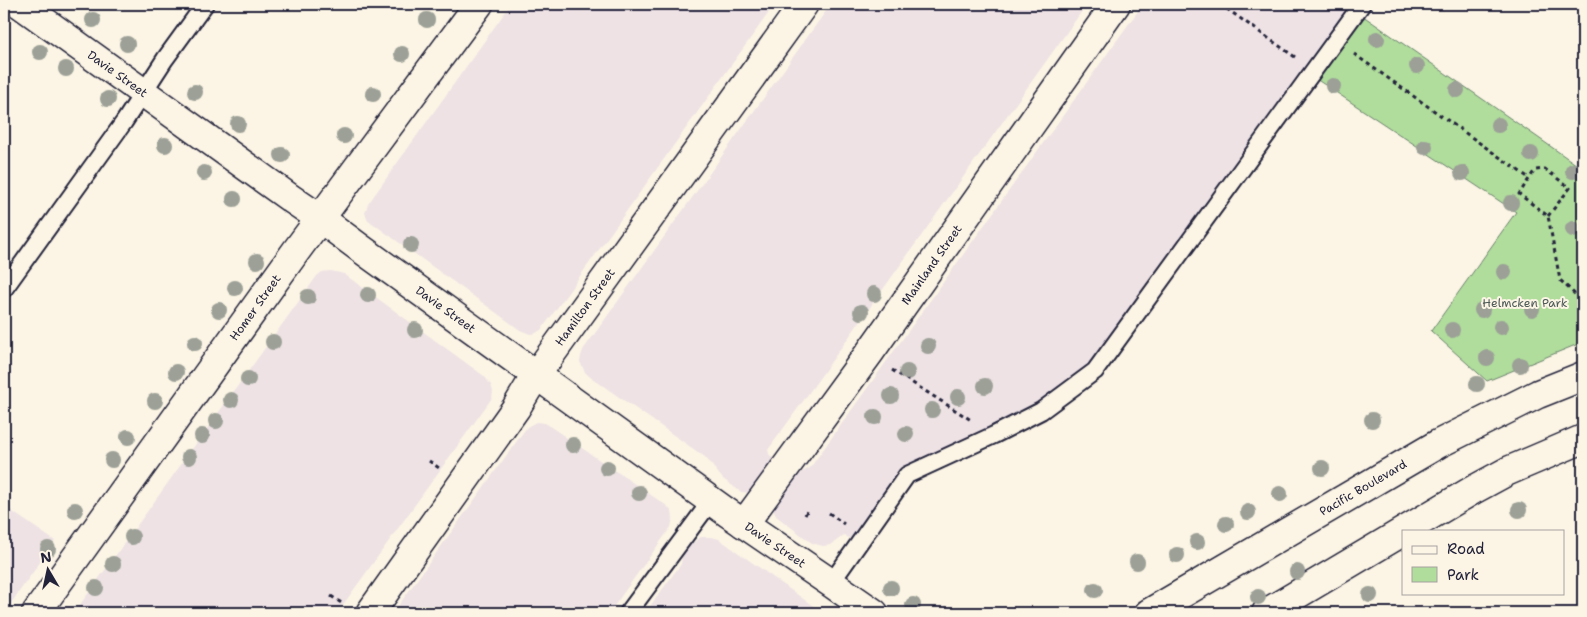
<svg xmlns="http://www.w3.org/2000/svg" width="1587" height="617" font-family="'Shantell Sans',sans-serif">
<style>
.built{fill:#eee2e4}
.green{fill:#b0dd9c;stroke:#69806c}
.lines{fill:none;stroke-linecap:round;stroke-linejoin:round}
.service-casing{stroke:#22223b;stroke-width:20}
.minor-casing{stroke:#22223b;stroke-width:31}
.tertiary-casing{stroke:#22223b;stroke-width:31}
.secondary-casing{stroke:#22223b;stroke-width:31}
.path{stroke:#22223b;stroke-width:3;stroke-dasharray:4 4;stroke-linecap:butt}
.service{stroke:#fcf5e5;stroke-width:16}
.minor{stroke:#fcf5e5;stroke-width:28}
.tertiary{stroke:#fcf5e5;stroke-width:28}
.secondary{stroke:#fcf5e5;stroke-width:28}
.tree{fill:#9ca097}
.labels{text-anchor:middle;stroke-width:4;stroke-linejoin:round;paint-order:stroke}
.street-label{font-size:12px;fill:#22223b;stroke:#fcf5e5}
.park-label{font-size:12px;fill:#4d5a58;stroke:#fcf5e5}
</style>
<rect width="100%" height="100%" fill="#fcf5e5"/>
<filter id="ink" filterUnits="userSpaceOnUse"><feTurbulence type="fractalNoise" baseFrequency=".02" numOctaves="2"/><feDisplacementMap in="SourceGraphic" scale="10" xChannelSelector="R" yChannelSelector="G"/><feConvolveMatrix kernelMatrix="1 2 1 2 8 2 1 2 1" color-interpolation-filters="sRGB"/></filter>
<g filter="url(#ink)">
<path class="built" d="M 511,4 L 775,4 L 542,329 L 536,333 L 530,334 L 520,330 L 368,220 L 365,213 L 368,204 Z
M 831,4 L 1087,4 L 768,450 L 769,454 L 774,460 L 751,493 L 741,492 L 723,479 L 705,457 L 589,376 L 585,372 L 580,362 L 581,356 L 583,350 Z
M 1143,4 L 1362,4 L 1095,371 L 1041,411 L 907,475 L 859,544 L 844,535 L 831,545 L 823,546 L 812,543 L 776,516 L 772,507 L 795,476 L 810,468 Z
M 331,271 L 344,274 L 484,376 L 491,385 L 493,391 L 492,398 L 337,613 L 74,613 L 317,276 L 322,272 Z
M 536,422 L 545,423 L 667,506 L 672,512 L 673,518 L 671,527 L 609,613 L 393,613 L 527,427 Z
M 4,506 L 55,541 L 4,613 Z
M 701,537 L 711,537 L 719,539 L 823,613 L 645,613 L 681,564 L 683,552 L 690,545 Z"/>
<path class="green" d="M 1356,11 L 1583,169 L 1583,342 L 1487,381 L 1431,331 L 1516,212 L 1310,75 Z"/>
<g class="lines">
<defs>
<path id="service" d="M 4,289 L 124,122 L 165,59 L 205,4
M 831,583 L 907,475 L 994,435 L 1041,411 L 1095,371 L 1362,4
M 628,613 L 711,501"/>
<g id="minor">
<path id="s1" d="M 370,613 L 516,408 L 536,375 L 804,4"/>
</g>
<g id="tertiary">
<path id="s2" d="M 744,524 L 870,352 L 1116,4"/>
<path id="s3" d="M 36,613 L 296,251 L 479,4"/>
</g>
<g id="secondary">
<path id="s4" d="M 20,4 L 290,198 L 321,219 L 360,248 L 728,513 L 831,583 L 874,613"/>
<path id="s5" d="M 1149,613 L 1438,444 L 1538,394 L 1583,376"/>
<path d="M 1266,613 L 1473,490 L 1508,471 L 1583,439"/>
</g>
</defs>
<use href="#service" class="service-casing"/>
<use href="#minor" class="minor-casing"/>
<use href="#tertiary" class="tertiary-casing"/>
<use href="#secondary" class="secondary-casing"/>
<path class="path" d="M 1220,4 L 1295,57
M 1354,54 L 1529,178
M 1548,216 L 1570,188 L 1545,169 L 1535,170 L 1519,194 L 1548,216 L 1560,280 L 1583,302
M 892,370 L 971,420
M 429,461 L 439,468
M 829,513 L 844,524
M 805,515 L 807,511
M 331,596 L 343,604"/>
<use href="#service" class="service"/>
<use href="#minor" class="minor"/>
<use href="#tertiary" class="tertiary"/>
<use href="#secondary" class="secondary"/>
</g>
<g class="tree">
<circle cx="93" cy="20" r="8"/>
<circle cx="427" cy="20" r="8"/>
<circle cx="1377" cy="39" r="8"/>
<circle cx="127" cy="44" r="8"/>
<circle cx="40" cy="52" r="8"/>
<circle cx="402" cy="54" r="8"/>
<circle cx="1417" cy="66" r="8"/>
<circle cx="66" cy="69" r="8"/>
<circle cx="1333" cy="86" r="8"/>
<circle cx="1457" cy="90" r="8"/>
<circle cx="195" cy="92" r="8"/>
<circle cx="373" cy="94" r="8"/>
<circle cx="108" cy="99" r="8"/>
<circle cx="238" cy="124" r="8"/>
<circle cx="1498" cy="125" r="8"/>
<circle cx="344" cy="136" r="8"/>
<circle cx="165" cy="145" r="8"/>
<circle cx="1425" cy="147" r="8"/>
<circle cx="1531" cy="154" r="8"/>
<circle cx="282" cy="155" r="8"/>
<circle cx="1573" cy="171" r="8"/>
<circle cx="204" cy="173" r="8"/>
<circle cx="1462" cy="173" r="8"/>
<circle cx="234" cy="199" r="8"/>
<circle cx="1511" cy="203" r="8"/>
<circle cx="1573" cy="229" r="8"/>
<circle cx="411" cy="245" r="8"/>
<circle cx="257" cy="261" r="8"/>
<circle cx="1504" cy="272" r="8"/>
<circle cx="235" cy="288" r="8"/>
<circle cx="874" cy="294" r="8"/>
<circle cx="368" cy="295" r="8"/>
<circle cx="308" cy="297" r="8"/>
<circle cx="1532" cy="309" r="8"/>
<circle cx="219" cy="310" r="8"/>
<circle cx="1482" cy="310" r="8"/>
<circle cx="861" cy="312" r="8"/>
<circle cx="1501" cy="327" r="8"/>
<circle cx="415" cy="330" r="8"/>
<circle cx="1452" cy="330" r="8"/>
<circle cx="273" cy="342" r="8"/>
<circle cx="195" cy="343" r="8"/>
<circle cx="928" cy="346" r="8"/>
<circle cx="1487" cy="358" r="8"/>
<circle cx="1520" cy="365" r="8"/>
<circle cx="176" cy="372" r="8"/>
<circle cx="907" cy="372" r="8"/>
<circle cx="248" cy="379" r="8"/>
<circle cx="1477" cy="384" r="8"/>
<circle cx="985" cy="386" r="8"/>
<circle cx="891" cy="396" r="8"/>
<circle cx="958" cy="397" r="8"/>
<circle cx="231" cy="400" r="8"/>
<circle cx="155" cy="401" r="8"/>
<circle cx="932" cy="410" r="8"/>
<circle cx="875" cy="417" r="8"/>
<circle cx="1372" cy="420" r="8"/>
<circle cx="216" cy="421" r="8"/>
<circle cx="906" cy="434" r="8"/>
<circle cx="202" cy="436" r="8"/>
<circle cx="128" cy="437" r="8"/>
<circle cx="573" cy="445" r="8"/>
<circle cx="189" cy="457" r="8"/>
<circle cx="112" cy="460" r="8"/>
<circle cx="607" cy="468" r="8"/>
<circle cx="1322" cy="468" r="8"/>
<circle cx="639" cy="493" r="8"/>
<circle cx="1280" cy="494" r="8"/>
<circle cx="75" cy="510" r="8"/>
<circle cx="1519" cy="510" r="8"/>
<circle cx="1248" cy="512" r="8"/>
<circle cx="1226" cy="524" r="8"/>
<circle cx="132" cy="537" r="8"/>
<circle cx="1197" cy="542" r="8"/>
<circle cx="48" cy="549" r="8"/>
<circle cx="1177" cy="555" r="8"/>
<circle cx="1137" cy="562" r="8"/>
<circle cx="113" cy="564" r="8"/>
<circle cx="1297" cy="572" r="8"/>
<circle cx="96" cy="588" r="8"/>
<circle cx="891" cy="588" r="8"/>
<circle cx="1095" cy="590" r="8"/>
<circle cx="1370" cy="595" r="8"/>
<circle cx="1258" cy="597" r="8"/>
<circle cx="913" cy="605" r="8"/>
</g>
</g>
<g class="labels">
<g class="street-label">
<text dy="4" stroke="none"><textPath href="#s4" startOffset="120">Davie Street</textPath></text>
<text dy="4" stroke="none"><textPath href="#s2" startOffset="320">Mainland Street</textPath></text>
<text dy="4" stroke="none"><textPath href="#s3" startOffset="376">Homer Street</textPath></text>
<text dy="4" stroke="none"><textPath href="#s1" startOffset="374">Hamilton Street</textPath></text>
<text dy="4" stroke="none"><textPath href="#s4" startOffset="524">Davie Street</textPath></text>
<text dy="4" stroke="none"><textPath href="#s5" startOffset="248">Pacific Boulevard</textPath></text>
<text dy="4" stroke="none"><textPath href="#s4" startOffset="929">Davie Street</textPath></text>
</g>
<g class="park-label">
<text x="1525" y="307">Helmcken Park</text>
</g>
</g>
<rect width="1587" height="617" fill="none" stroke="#fcf5e5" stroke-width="20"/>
<rect x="10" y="10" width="1567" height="597" fill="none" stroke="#22223b" stroke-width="2" filter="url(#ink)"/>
<rect x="1402" y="530" width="162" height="65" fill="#fcf5e5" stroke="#a5a1a1"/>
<rect x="1412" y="546" width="25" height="8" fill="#fcf5e5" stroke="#a5a1a1"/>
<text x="1447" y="554" font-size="15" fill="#22223b">Road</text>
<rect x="1412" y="567" width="25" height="15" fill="#b0dd9c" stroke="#a5a1a1"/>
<text x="1447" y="580" font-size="15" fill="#22223b">Park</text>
<g transform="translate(48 570) rotate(351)" stroke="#fcf5e5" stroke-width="4" paint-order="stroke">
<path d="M0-4L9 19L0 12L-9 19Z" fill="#22223b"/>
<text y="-8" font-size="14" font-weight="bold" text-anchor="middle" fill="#22223b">N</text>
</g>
</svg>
